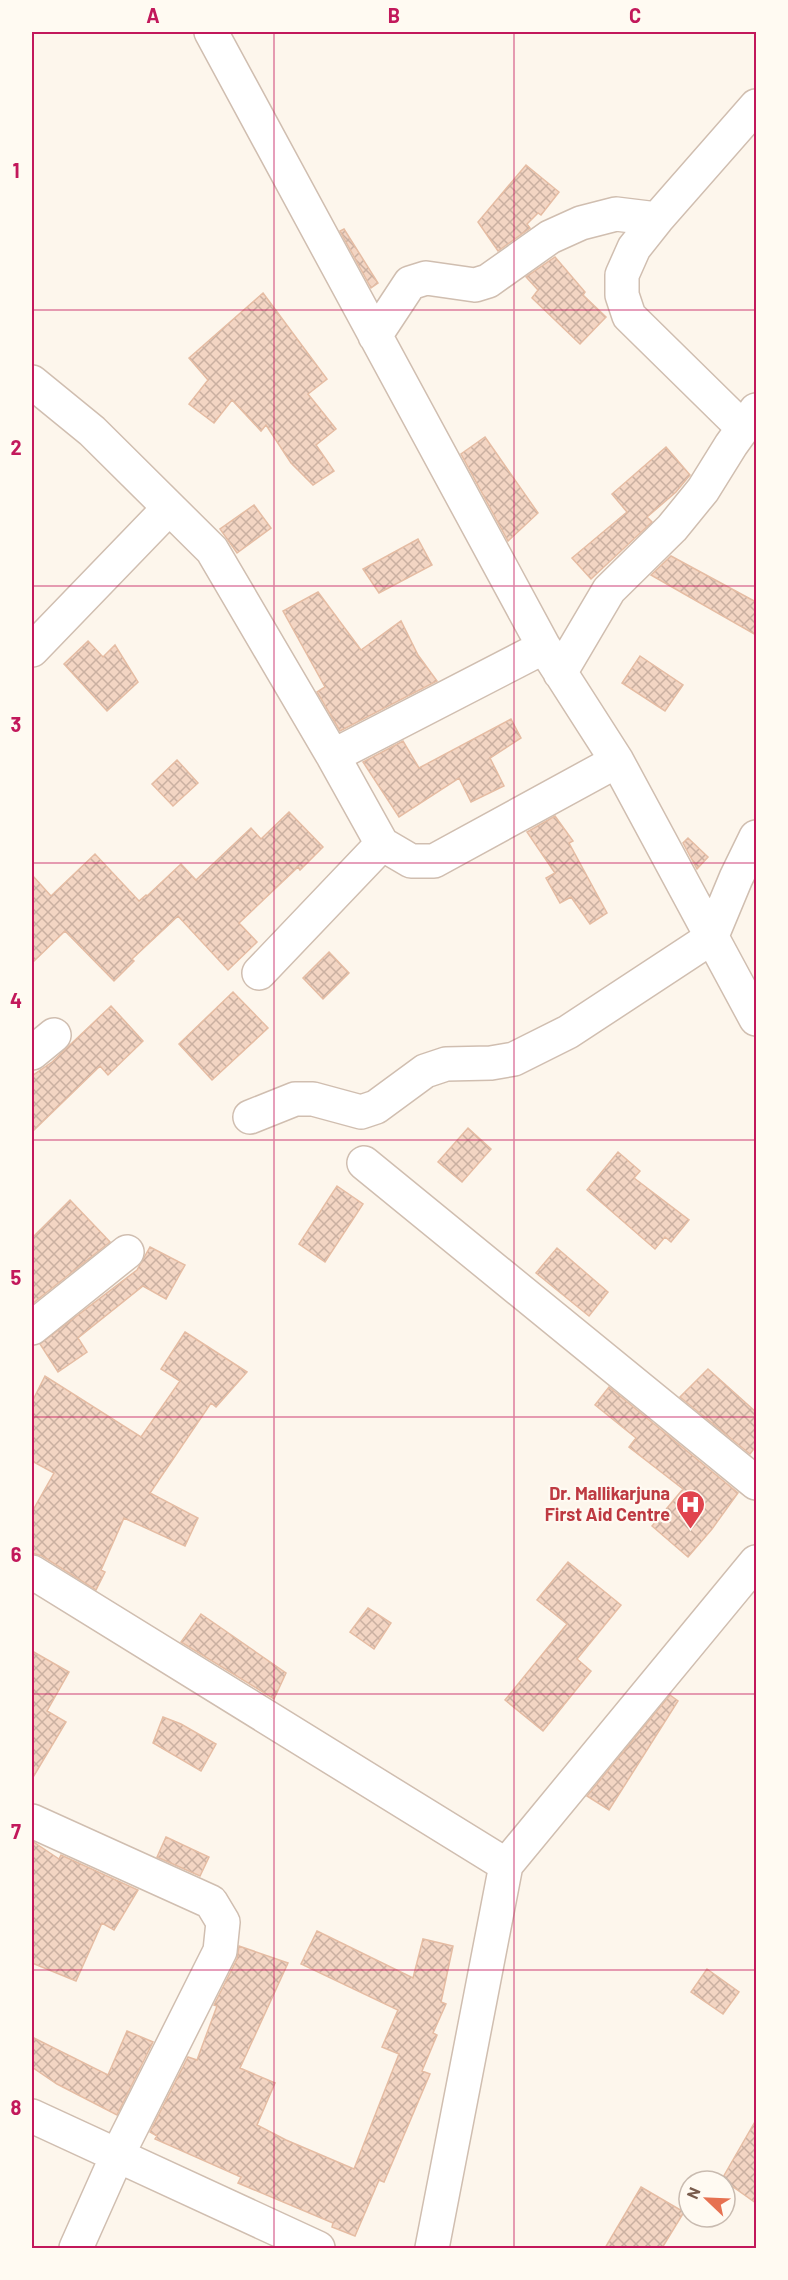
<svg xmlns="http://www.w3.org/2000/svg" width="788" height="2280" font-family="Barlow,sans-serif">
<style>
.building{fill:url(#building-cross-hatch);stroke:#e5bca3;stroke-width:1.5}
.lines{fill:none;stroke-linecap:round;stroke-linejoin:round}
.minor-casing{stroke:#d0beb0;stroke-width:36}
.minor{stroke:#fff;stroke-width:33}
.grid{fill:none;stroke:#c2185b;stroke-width:1.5;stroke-opacity:0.55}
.labels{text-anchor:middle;stroke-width:4.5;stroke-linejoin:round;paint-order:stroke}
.health-label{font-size:18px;font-weight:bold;fill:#be3a42;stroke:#fffaf2;text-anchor:end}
.neatline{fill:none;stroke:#c2185b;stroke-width:2}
.grid-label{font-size:20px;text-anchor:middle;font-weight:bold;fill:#c2185b}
</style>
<defs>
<pattern id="building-cross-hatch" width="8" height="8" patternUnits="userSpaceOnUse" patternTransform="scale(1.5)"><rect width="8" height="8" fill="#f3d5c3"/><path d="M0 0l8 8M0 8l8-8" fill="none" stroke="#cab0a1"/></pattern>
</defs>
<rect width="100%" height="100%" fill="#fdf6ec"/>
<path class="building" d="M 526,165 L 559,192 L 541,215 L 538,213 L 527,224 L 530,228 L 498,251 L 478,222 Z
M 344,229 L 378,283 L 371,288 L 340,231 Z
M 555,257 L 585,292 L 583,295 L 606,317 L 580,344 L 532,298 L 538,290 L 526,277 Z
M 263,293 L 327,379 L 308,394 L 336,429 L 316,445 L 334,471 L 313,485 L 291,463 L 266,425 L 261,431 L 232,400 L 214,423 L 189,404 L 208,380 L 189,358 Z
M 485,437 L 538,513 L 508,541 L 461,454 Z
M 666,447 L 690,475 L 676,492 L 647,517 L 652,522 L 591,579 L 572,558 L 627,512 L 612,494 Z
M 254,505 L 271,528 L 237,553 L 220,529 Z
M 418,539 L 432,565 L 379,593 L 363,569 Z
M 671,556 L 756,602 L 756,635 L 651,575 Z
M 318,592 L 361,650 L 401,621 L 418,655 L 437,681 L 340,731 L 317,692 L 325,687 L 283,611 Z
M 88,641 L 103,657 L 115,645 L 138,682 L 107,711 L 64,664 Z
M 640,656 L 683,685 L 665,711 L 622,683 Z
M 511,719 L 521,738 L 490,758 L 504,786 L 471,802 L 459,778 L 399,817 L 363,762 L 403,741 L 419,768 Z
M 177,760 L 198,783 L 173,806 L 152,784 Z
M 289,812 L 323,847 L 300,870 L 298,867 L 239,923 L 257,942 L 228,970 L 178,916 L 132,959 L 134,961 L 114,981 L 65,931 L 32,963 L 32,875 L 51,896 L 95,854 L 139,901 L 146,895 L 147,896 L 181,864 L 196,880 L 251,828 L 261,839 Z
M 555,816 L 573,841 L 569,843 L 607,913 L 590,924 L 571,897 L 560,903 L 546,878 L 555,873 L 527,832 Z
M 688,838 L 708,857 L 697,869 L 683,843 Z
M 329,952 L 349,973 L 323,999 L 303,978 Z
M 233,992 L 268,1028 L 212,1080 L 179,1044 Z
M 111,1006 L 143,1041 L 108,1075 L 100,1066 L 32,1132 L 32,1076 L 52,1062 Z
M 468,1128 L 491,1149 L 462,1182 L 438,1162 Z
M 618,1152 L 640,1171 L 634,1178 L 689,1220 L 671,1242 L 665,1237 L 655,1249 L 587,1190 Z
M 337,1186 L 363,1204 L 325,1262 L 299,1244 Z
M 70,1200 L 110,1242 L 32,1304 L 32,1238 Z
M 150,1247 L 185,1265 L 166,1299 L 143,1286 L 78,1338 L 87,1352 L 58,1372 L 40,1344 L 137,1270 Z
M 557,1248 L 608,1292 L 589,1316 L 536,1273 Z
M 185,1332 L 247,1372 L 216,1407 L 211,1403 L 150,1493 L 198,1518 L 185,1546 L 124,1518 L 101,1570 L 105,1572 L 96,1590 L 42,1556 L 32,1553 L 32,1512 L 54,1473 L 32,1461 L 32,1402 L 45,1376 L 141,1437 L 180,1381 L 161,1369 Z
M 708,1369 L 756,1412 L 756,1446 L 750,1454 L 680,1397 Z
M 609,1387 L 738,1493 L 712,1529 L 688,1557 L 652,1526 L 683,1489 L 629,1447 L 636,1438 L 595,1405 Z
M 568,1562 L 621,1605 L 577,1659 L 591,1671 L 543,1731 L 505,1700 L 567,1624 L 537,1600 Z
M 368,1608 L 391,1623 L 374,1649 L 350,1632 Z
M 201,1614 L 286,1673 L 274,1699 L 181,1642 Z
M 32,1651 L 69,1672 L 47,1711 L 66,1722 L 32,1779 Z
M 670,1695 L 678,1701 L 609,1810 L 587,1796 Z
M 163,1717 L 181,1724 L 216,1744 L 201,1771 L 153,1743 Z
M 166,1837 L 209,1857 L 200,1876 L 157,1857 Z
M 32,1841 L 59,1859 L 61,1855 L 138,1890 L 114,1930 L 102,1923 L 76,1981 L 32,1963 Z
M 317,1931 L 413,1978 L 423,1939 L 453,1946 L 441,2002 L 446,2004 L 433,2033 L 437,2035 L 422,2071 L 430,2074 L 384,2182 L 379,2180 L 355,2236 L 332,2227 L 333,2223 L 238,2183 L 241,2177 L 155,2139 L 157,2136 L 150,2132 L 188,2057 L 197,2060 L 217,2006 L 214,2005 L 237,1959 L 239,1946 L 288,1963 L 240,2068 L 275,2083 L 257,2125 L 286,2140 L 354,2169 L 399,2054 L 382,2047 L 398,2010 L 301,1964 Z
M 707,1969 L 739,1992 L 723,2014 L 691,1992 Z
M 127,2031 L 153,2042 L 117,2115 L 57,2084 L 32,2067 L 32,2037 L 108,2075 Z
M 756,2120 L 756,2203 L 722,2179 Z
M 641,2187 L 684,2212 L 662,2248 L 605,2248 Z"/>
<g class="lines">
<defs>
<path id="minor" d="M 211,32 L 544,647 L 617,761 L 756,1019
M 375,336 L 410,283 L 426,278 L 475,285 L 488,281 L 550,237 L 581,223 L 616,214 L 657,219
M 32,382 L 92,431 L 212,550 L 333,756 L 382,844 L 411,861 L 434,861 L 617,761
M 743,428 L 629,316 L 622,295 L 622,275 L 634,248 L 657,219 L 756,106
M 32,650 L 169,508
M 560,673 L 609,590 L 672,528 L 703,490 L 731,445 L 756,410
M 333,756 L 544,647
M 259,973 L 382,844
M 32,1053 L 54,1035
M 250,1117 L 295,1099 L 313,1099 L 361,1112 L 376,1107 L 425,1071 L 446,1064 L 491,1063 L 514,1059 L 568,1032 L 711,938 L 736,878 L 756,837
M 364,1163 L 756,1483
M 32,1328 L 127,1252
M 32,1572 L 506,1865
M 32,1821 L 211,1902 L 223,1922 L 220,1951 L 117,2156 L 76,2248
M 32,2116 L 318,2248
M 432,2248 L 506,1865 L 756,1562"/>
</defs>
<use href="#minor" class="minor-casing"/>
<use href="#minor" class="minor"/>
</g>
<path class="grid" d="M 274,32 L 274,2248M 514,32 L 514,2248M 32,310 L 756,310M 32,586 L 756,586M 32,863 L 756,863M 32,1140 L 756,1140M 32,1417 L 756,1417M 32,1694 L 756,1694M 32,1970 L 756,1970"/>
<defs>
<symbol id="hospital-pin" viewBox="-11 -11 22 30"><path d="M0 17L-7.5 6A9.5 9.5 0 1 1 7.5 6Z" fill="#e0444e" stroke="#fffaf2"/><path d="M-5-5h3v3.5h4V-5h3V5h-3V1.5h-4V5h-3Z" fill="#fff"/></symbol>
</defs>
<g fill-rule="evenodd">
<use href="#hospital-pin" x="674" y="1488" width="33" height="45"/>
</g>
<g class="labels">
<g class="health-label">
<text x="670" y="1500">Dr. Mallikarjuna<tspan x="670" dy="21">First Aid Centre</tspan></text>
</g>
</g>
<rect width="788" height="2280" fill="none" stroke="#fffaf2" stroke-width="66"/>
<g transform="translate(707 2199) rotate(293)"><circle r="28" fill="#fffaf2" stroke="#c9bbb0" stroke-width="1.5"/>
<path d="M0-4.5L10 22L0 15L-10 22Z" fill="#e67151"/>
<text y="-9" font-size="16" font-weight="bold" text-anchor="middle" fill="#795c4d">N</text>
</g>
<rect x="33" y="33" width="722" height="2214" class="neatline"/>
<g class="grid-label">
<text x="153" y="23">A</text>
<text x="394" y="23">B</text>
<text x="635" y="23">C</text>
<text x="16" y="178">1</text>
<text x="16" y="455">2</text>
<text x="16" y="732">3</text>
<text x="16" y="1008">4</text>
<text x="16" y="1285">5</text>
<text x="16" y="1562">6</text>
<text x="16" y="1839">7</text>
<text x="16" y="2115">8</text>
</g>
</svg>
